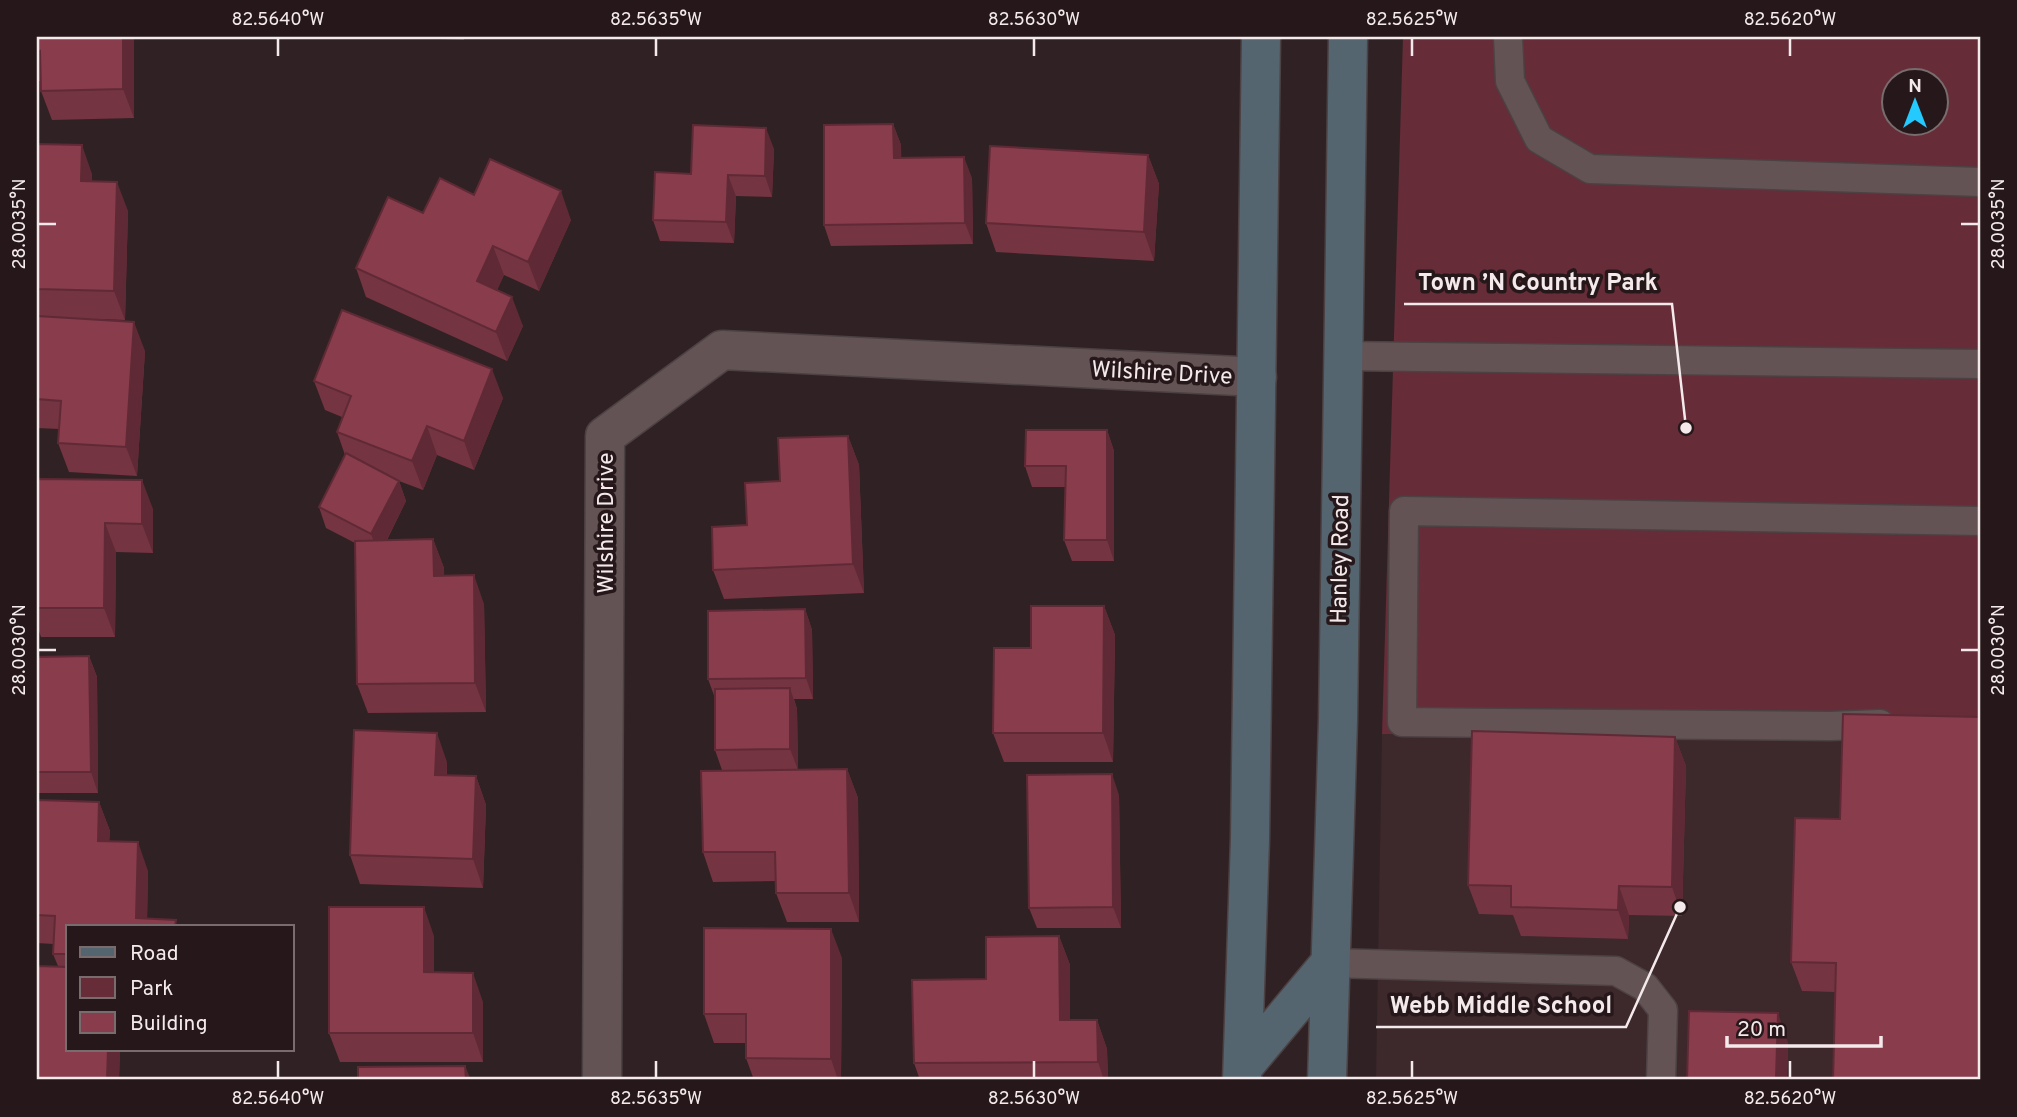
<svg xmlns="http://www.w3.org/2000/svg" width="2017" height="1117" font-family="Overpass,sans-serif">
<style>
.built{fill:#3d282c}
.green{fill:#662c38;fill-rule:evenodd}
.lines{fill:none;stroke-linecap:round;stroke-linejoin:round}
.lane-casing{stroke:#4c4143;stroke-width:31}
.street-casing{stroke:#4c4143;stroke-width:41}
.secondary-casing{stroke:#4c4143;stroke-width:41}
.lane{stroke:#635355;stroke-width:28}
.street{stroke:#635355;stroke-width:38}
.secondary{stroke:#546570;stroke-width:38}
.wall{fill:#753441}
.shaded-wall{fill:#5f2a35}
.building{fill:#883c4c;stroke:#5f2a35;stroke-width:2}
.ticks{fill:none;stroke:#f4eaec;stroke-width:2.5}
.labels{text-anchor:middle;stroke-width:7;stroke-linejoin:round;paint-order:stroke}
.street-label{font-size:23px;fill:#f4eaec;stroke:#26181a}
.leader{fill:none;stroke:#f4eaec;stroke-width:2.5}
.callout-dot{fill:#f4eaec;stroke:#26181a;stroke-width:2.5}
.callout-label{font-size:24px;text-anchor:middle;font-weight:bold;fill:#f4eaec;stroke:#26181a;stroke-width:7;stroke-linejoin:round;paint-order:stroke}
.neatline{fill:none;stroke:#f4eaec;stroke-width:2.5}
.ticks-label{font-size:18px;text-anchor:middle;fill:#f4eaec}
</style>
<rect width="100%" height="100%" fill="#302224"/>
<path class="built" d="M 1980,733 L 1980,1080 L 1376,1080 L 1382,734 Z"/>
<path class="green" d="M 1403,37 L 1980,37 L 1980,733 L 1382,734 ZM 1895,80 L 1937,80 L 1937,122 L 1895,122 Z"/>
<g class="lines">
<defs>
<path id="lane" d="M 1508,37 L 1510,81 L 1539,139 L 1590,169 L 1980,182
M 1343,356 L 1980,364
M 1880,724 L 1830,726 L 1402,722 L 1404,511 L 1980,521
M 1330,963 L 1616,971 L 1645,987 L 1663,1010 L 1661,1080"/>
<path id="street" d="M 602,1080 L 605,436 L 722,350 L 1257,377"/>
<path id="secondary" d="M 1243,1067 L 1330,963
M 1242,1080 L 1250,839 L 1261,37
M 1327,1080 L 1338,720 L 1348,37"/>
</defs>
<use href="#lane" class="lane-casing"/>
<use href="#street" class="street-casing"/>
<use href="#secondary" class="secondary-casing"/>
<use href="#lane" class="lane"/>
<use href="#street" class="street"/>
<use href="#secondary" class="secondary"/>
</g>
<path class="wall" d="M 37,37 L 134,37 L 134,118 L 52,120 L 41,91 L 41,81 L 37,81 Z
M 391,37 L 464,37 L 464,40 Z
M 893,124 L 901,145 L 901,158 L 972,178 L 973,244 L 831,246 L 824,225 Z
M 37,144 L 92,174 L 92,181 L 128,211 L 125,320 L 97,319 L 145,351 L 137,476 L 69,472 L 58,443 L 59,429 L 37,428 Z
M 774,149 L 772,197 L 736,196 L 734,243 L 660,241 L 653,220 L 691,174 Z
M 1148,155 L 1159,184 L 1154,261 L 996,252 L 986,223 Z
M 474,195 L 571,220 L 539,291 L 504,275 L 497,290 L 523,326 L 507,361 L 366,297 L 356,268 L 423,213 Z
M 314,381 L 503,398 L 474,470 L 437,455 L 423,490 L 399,481 L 406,501 L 387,540 L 433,539 L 444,568 L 444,575 L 484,604 L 486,712 L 368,713 L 357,684 L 355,543 L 326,528 L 319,507 L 345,455 L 337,432 L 342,417 L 325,410 Z
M 1107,430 L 1114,451 L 1114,561 L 1072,561 L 1064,540 L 1065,487 L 1032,487 L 1025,466 Z
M 848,436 L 859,465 L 864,593 L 724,599 L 713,570 L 780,481 Z
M 37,479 L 153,509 L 153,553 L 116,552 L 115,637 L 41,637 L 37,625 Z
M 1104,606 L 1115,635 L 1113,762 L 1004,762 L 993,733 Z
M 805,609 L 812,630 L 813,699 L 794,699 L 797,709 L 798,770 L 847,769 L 858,798 L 859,922 L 787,922 L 776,893 L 776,881 L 713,882 L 703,852 L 722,770 L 715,750 L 715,698 L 708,679 Z
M 89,656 L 97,677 L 98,793 L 37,793 L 37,657 Z
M 1675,737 L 1686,766 L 1682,916 L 1629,915 L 1628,939 L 1521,936 L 1513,915 L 1479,914 L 1468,885 Z
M 447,762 L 447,775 L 476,776 L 486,805 L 483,888 L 360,884 L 350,855 Z
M 1119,795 L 1121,928 L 1037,928 L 1029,908 Z
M 37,800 L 99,802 L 110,831 L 109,841 L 148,871 L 147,919 L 68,926 L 68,1049 L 120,1049 L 119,1080 L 37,1080 L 58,966 L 53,954 L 53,944 L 37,943 Z
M 1840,819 L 1980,1080 L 1687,1080 L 1788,1042 L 1787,1079 L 1833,1080 L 1835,992 L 1802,991 L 1791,962 Z
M 434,936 L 434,972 L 483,1002 L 483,1062 L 340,1062 L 329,1033 Z
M 1059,936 L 1070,965 L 1070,1020 L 1097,1020 L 1107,1049 L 1108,1080 L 920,1080 L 914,1063 L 986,979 Z
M 842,958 L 841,1080 L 754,1080 L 746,1058 L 746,1043 L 714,1043 L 704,1014 Z"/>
<path class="shaded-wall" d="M 123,37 L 134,37 L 134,118 L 123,89 Z
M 893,124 L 901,145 L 902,178 L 894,158 Z
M 766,128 L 774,149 L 772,197 L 765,176 Z
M 82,145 L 92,174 L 92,210 L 81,181 Z
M 1148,155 L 1159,184 L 1154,261 L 1144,232 Z
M 964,157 L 972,178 L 973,244 L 965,223 Z
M 728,175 L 736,196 L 734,243 L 726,222 Z
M 117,182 L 128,211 L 125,320 L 114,291 Z
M 561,191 L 571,220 L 539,291 L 528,262 Z
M 493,246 L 504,275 L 488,310 L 477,281 Z
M 512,297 L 523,326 L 507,361 L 496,332 Z
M 134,322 L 145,351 L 137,476 L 126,447 Z
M 492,369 L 503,398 L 474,470 L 464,441 Z
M 427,426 L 437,455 L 423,490 L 412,461 Z
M 1107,430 L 1114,451 L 1114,561 L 1107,540 Z
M 848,436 L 859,465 L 864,593 L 853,564 Z
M 142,480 L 153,509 L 153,553 L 142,524 Z
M 399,481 L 406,501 L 379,555 L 371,534 Z
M 105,523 L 116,552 L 115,637 L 104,608 Z
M 433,539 L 444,568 L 445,605 L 434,576 Z
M 474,575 L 484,604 L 486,712 L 475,683 Z
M 1104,606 L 1115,635 L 1113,762 L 1103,733 Z
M 805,609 L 812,630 L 813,699 L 806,678 Z
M 89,656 L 97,677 L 98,793 L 91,772 Z
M 790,688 L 797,709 L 798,770 L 790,749 Z
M 437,733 L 447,762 L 446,804 L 435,775 Z
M 1675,737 L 1686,766 L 1682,916 L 1672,887 Z
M 847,769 L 858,798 L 859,922 L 849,893 Z
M 1112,774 L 1119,795 L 1121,928 L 1113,907 Z
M 476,776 L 486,805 L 483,888 L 473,859 Z
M 99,802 L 110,831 L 108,870 L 98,841 Z
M 138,842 L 148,871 L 147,926 L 136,918 Z
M 1619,886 L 1629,915 L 1628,939 L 1618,910 Z
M 424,907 L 434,936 L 434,1001 L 424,972 Z
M 831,929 L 842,958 L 841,1080 L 838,1080 L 831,1059 Z
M 1059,936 L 1070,965 L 1070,1049 L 1060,1020 Z
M 473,973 L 483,1002 L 483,1062 L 473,1033 Z
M 1778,1013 L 1788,1042 L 1787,1080 L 1776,1078 Z
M 1097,1020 L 1107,1049 L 1108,1080 L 1104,1080 L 1098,1062 Z
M 108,1049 L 120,1049 L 119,1080 L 107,1080 Z
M 465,1066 L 471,1080 L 466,1080 Z"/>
<path class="building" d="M 37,37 L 123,37 L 123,89 L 41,91 L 40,51 L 37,52 Z
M 893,124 L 894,158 L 964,157 L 965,223 L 824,225 L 824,125 Z
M 693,125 L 766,128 L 765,176 L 728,175 L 726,222 L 653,220 L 655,172 L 691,174 Z
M 37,144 L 82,145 L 81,181 L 117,182 L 114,291 L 37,289 Z
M 990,146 L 1148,155 L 1144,232 L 986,223 Z
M 490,159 L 561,191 L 528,262 L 493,246 L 477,281 L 512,297 L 496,332 L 356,268 L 388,197 L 423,213 L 440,178 L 474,195 Z
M 342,310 L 492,369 L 464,441 L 427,426 L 412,461 L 337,432 L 351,396 L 314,381 Z
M 37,316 L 134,322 L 126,447 L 58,443 L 61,401 L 37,399 Z
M 1026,430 L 1107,430 L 1107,540 L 1064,540 L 1066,466 L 1025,466 Z
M 848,436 L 853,564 L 713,570 L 712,527 L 747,525 L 745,483 L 780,481 L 778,438 Z
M 346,453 L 399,481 L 371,534 L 319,507 Z
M 37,479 L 142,480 L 142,524 L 105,523 L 104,608 L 37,608 Z
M 433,539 L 434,576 L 474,575 L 475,683 L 357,684 L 355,541 Z
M 1031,606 L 1104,606 L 1103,733 L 993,733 L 994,648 L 1031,648 Z
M 805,609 L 806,678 L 708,679 L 708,611 Z
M 89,656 L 91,772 L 37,772 L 37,657 Z
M 790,688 L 790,749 L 715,750 L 715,689 Z
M 1843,714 L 1980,717 L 1980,1080 L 1687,1080 L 1689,1011 L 1778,1013 L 1776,1078 L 1833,1080 L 1836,963 L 1791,962 L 1795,818 L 1840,819 Z
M 354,730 L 437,733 L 435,775 L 476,776 L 473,859 L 350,855 Z
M 1472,731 L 1675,737 L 1672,887 L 1619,886 L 1618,910 L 1511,907 L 1511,886 L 1468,885 Z
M 847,769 L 849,893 L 776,893 L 775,852 L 703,852 L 701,771 Z
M 1112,774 L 1113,907 L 1029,908 L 1027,775 Z
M 37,800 L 99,802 L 98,841 L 138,842 L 136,918 L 176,920 L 175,926 L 68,926 L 68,954 L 53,954 L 55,916 L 37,915 Z
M 329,907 L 424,907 L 424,972 L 473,973 L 473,1033 L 329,1033 Z
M 704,928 L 831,929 L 831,1059 L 746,1058 L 746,1014 L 704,1014 Z
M 1059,936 L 1060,1020 L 1097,1020 L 1098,1062 L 914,1063 L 912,980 L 986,979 L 986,937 Z
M 37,966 L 68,967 L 68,1049 L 108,1049 L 107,1080 L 37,1080 Z
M 465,1066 L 466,1080 L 358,1080 L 358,1067 Z"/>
<path class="ticks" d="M 278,38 L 278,56M 656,38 L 656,56M 1034,38 L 1034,56M 1412,38 L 1412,56M 1790,38 L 1790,56M 38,224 L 56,224M 1961,224 L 1979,224M 38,650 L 56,650M 1961,650 L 1979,650M 278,1061 L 278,1078M 656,1061 L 656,1078M 1034,1061 L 1034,1078M 1412,1061 L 1412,1078M 1790,1061 L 1790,1078"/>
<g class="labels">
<g class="street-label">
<text transform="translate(1162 372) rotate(3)" y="8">Wilshire Drive</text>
<text transform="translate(605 523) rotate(-90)" y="8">Wilshire Drive</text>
<text transform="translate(1339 559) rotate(-89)" y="8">Hanley Road</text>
</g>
</g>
<path class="leader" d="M1686 428L1672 304H1404M1680 907L1626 1027H1376"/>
<g class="callout-dot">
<circle cx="1686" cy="428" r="7"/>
<circle cx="1680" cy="907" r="7"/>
</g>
<g class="callout-label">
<text x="1538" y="290">Town ’N Country Park</text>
<text x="1501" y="1013">Webb Middle School</text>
</g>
<rect width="2017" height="1117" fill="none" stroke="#26181a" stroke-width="77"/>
<rect x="66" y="925" width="228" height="126" fill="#26181a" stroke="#786c6e" stroke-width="2"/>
<rect x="80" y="947" width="35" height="10" fill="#546570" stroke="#786c6e" stroke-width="2"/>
<text x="130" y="960" font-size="21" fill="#f4eaec">Road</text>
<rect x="80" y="977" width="35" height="21" fill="#662c38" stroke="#786c6e" stroke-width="2"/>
<text x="130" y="995" font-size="21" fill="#f4eaec">Park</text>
<rect x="80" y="1012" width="35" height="21" fill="#883c4c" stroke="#786c6e" stroke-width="2"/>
<text x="130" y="1030" font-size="21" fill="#f4eaec">Building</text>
<g transform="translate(1915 102)"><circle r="33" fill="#26181a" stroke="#786c6e" stroke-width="2"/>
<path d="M0-5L12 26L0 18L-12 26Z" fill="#24c9fe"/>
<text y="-10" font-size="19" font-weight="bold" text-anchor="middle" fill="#f4eaec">N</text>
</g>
<path d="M1727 1036v10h154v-10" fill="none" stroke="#f4eaec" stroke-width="3.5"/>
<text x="1737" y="1036" font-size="21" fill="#f4eaec" stroke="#26181a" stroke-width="5" paint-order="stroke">20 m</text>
<rect x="38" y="38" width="1941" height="1040" class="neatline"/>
<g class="ticks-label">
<text x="278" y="25">82.5640°W</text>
<text x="656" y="25">82.5635°W</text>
<text x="1034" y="25">82.5630°W</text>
<text x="1412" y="25">82.5625°W</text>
<text x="1790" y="25">82.5620°W</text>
<text transform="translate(19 224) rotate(-90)" y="6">28.0035°N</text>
<text transform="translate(1998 224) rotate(-90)" y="6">28.0035°N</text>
<text transform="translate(19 650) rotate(-90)" y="6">28.0030°N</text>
<text transform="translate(1998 650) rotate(-90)" y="6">28.0030°N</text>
<text x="278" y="1104">82.5640°W</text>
<text x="656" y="1104">82.5635°W</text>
<text x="1034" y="1104">82.5630°W</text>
<text x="1412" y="1104">82.5625°W</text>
<text x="1790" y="1104">82.5620°W</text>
</g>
</svg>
